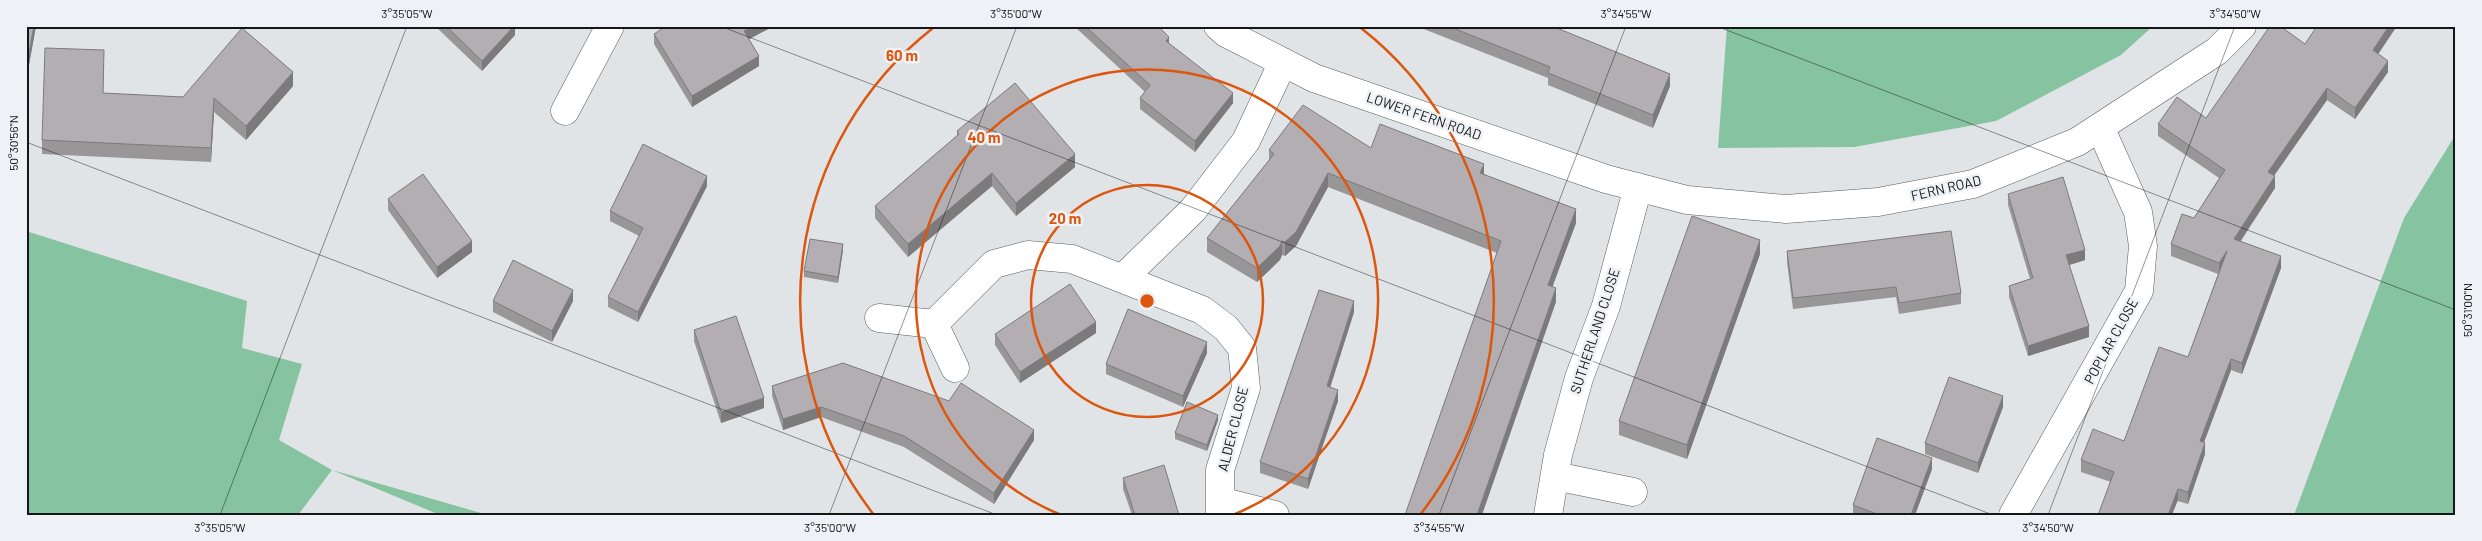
<svg xmlns="http://www.w3.org/2000/svg" width="2482" height="541" font-family="Barlow,sans-serif">
<style>
.forest{fill:#86c3a0}
.lines{fill:none;stroke-linecap:round;stroke-linejoin:round}
.minor-casing{stroke:#595c5e;stroke-width:29}
.minor{stroke:#fff;stroke-width:28}
.wall{fill:#999698}
.shaded-wall{fill:#7d7a7c}
.building{fill:#b2aeb1;stroke:#7d7a7c}
.ticks{fill:none;stroke:#151617;stroke-width:1;stroke-opacity:0.45}
.ring{fill:none;stroke:#dd560d;stroke-width:2.5}
.labels{text-anchor:middle;stroke-width:5;stroke-linejoin:round;paint-order:stroke}
.street-label{font-size:14px;fill:#151617;stroke:#eef1f5}
.centre{fill:#dd560d;stroke:#eef1f5;stroke-width:2.5}
.ring-label{font-size:15px;text-anchor:middle;font-weight:bold;fill:#dd560d;stroke:#eef1f5;stroke-width:5;stroke-linejoin:round;paint-order:stroke}
.neatline{fill:none;stroke:#151617;stroke-width:2}
.ticks-label{font-size:12px;text-anchor:middle;fill:#151617}
</style>
<rect width="100%" height="100%" fill="#e1e4e7"/>
<path class="forest" d="M 1727,26 L 2153,26 L 2121,55 L 1996,121 L 1854,147 L 1718,148 Z
M 2456,134 L 2456,515 L 2294,515 L 2404,218 Z
M 26,231 L 247,301 L 242,348 L 302,364 L 279,440 L 332,470 L 488,515 L 440,515 L 332,470 L 298,515 L 26,515 Z"/>
<g class="lines">
<defs>
<path id="minor" d="M 1218,26 L 1226,33 L 1314,78 L 1606,179 L 1687,200 L 1786,209 L 1878,202 L 1973,184 L 2077,142 L 2217,51 L 2242,26
M 565,111 L 610,26
M 1123,278 L 1193,210 L 1246,141 L 1283,62
M 879,318 L 934,324
M 955,368 L 934,324 L 994,264 L 1028,255 L 1072,259 L 1202,310 L 1226,328 L 1242,348 L 1246,388 L 1220,470 L 1220,515
M 1555,476 L 1633,492
M 1220,501 L 1275,515
M 1548,515 L 1558,455 L 1579,378 L 1606,306 L 1638,187
M 2013,515 L 2139,291 L 2143,246 L 2138,212 L 2100,127"/>
</defs>
<use href="#minor" class="minor-casing"/>
<use href="#minor" class="minor"/>
</g>
<path class="wall" d="M 26,26 L 36,26 L 28,70 L 26,69 Z
M 250,26 L 269,26 L 250,28 Z
M 435,26 L 515,26 L 515,35 L 482,71 Z
M 1074,26 L 1158,26 L 1169,44 L 1233,103 L 1195,152 L 1140,109 L 1140,98 L 1145,92 Z
M 1416,26 L 1552,26 L 1670,86 L 1653,128 L 1548,85 L 1548,78 Z
M 654,34 L 749,39 L 759,66 L 692,107 L 654,44 Z
M 2305,44 L 2378,54 L 2388,72 L 2355,119 L 2327,100 L 2274,176 L 2275,188 L 2241,241 L 2281,268 L 2242,374 L 2231,370 L 2204,442 L 2205,454 L 2188,504 L 2111,482 L 2081,472 L 2081,460 L 2124,441 L 2188,357 L 2218,274 L 2171,256 L 2171,244 L 2194,218 L 2219,178 L 2158,136 L 2158,124 L 2206,118 Z
M 104,64 L 103,93 L 183,97 L 293,86 L 246,140 L 214,112 L 211,162 L 42,154 L 42,140 Z
M 957,131 L 1075,167 L 1016,216 L 992,186 L 908,257 L 875,218 L 875,206 L 957,136 Z
M 1371,148 L 1484,174 L 1576,223 L 1552,286 L 1556,302 L 1497,253 L 1328,187 L 1296,246 L 1285,256 L 1282,255 L 1280,260 L 1257,282 L 1207,252 L 1207,238 L 1269,160 L 1269,150 Z
M 707,186 L 638,322 L 608,307 L 608,297 L 639,236 L 610,221 L 610,211 Z
M 2008,194 L 2085,260 L 2069,265 L 2089,337 L 2028,356 L 2009,297 L 2009,286 L 2030,279 L 2008,205 Z
M 388,199 L 472,252 L 437,278 L 388,210 Z
M 843,250 L 838,283 L 804,277 L 804,271 Z
M 1787,251 L 1961,293 L 1961,304 L 1899,314 L 1896,297 L 1793,309 L 1787,262 Z
M 1760,254 L 1687,459 L 1619,435 L 1619,421 Z
M 493,301 L 573,301 L 552,342 L 493,312 Z
M 1354,312 L 1330,388 L 1338,401 L 1308,489 L 1260,473 L 1260,462 Z
M 694,330 L 764,408 L 721,423 L 694,341 Z
M 1096,333 L 1020,383 L 995,345 L 995,334 Z
M 1207,353 L 1183,407 L 1106,374 L 1106,364 Z
M 772,386 L 1034,440 L 994,504 L 904,447 L 821,417 L 783,430 L 772,396 Z
M 2003,407 L 1978,473 L 1925,454 L 1925,443 Z
M 1218,420 L 1207,451 L 1175,439 L 1175,433 Z
M 1932,469 L 1915,515 L 1853,515 L 1853,505 Z
M 1123,478 L 1179,515 L 1132,515 L 1123,489 Z"/>
<path class="shaded-wall" d="M 34,26 L 36,26 L 28,70 L 28,59 Z
M 514,26 L 515,26 L 515,35 L 482,71 L 482,61 Z
M 753,26 L 774,26 L 744,42 L 744,31 Z
M 2389,26 L 2397,26 L 2373,62 L 2373,50 Z
M 1169,37 L 1169,47 L 1166,41 Z
M 759,56 L 759,66 L 692,107 L 692,96 Z
M 2388,61 L 2388,72 L 2355,119 L 2355,108 Z
M 293,72 L 293,86 L 246,140 L 246,126 Z
M 1670,74 L 1670,86 L 1653,128 L 1653,115 Z
M 2327,88 L 2327,100 L 2268,184 L 2268,172 Z
M 1233,93 L 1233,103 L 1195,152 L 1195,141 Z
M 214,98 L 214,112 L 211,162 L 211,148 Z
M 1075,154 L 1075,167 L 1016,216 L 1016,203 Z
M 1484,164 L 1484,178 L 1480,173 Z
M 992,173 L 992,186 L 908,257 L 908,244 Z
M 1328,173 L 1328,187 L 1296,246 L 1285,256 L 1285,242 Z
M 707,176 L 707,186 L 638,322 L 638,312 Z
M 2275,176 L 2275,188 L 2234,250 L 2234,239 Z
M 1576,209 L 1576,223 L 1548,299 L 1548,285 Z
M 1760,240 L 1760,254 L 1687,459 L 1687,445 Z
M 472,241 L 472,252 L 437,278 L 437,267 Z
M 1282,241 L 1282,255 L 1280,260 L 1257,282 L 1257,268 Z
M 843,244 L 843,250 L 838,283 L 838,277 Z
M 2085,250 L 2085,260 L 2066,266 L 2066,255 Z
M 2227,251 L 2219,275 L 2219,263 Z
M 2281,256 L 2281,268 L 2242,374 L 2242,363 Z
M 1556,288 L 1556,302 L 1482,515 L 1477,515 Z
M 573,290 L 573,301 L 552,342 L 552,331 Z
M 1354,301 L 1354,312 L 1327,397 L 1327,386 Z
M 1096,322 L 1096,333 L 1020,383 L 1020,372 Z
M 2089,326 L 2089,337 L 2028,356 L 2028,346 Z
M 1207,342 L 1207,353 L 1183,407 L 1183,396 Z
M 2231,359 L 2231,370 L 2200,453 L 2200,441 Z
M 1338,390 L 1338,401 L 1308,489 L 1308,479 Z
M 2003,396 L 2003,407 L 1978,473 L 1978,463 Z
M 764,398 L 764,408 L 721,423 L 721,412 Z
M 821,407 L 821,417 L 783,430 L 783,419 Z
M 1218,415 L 1218,420 L 1207,451 L 1207,445 Z
M 1034,430 L 1034,440 L 994,504 L 994,493 Z
M 2205,443 L 2205,454 L 2188,504 L 2188,492 Z
M 1932,458 L 1932,469 L 1915,515 L 1911,515 Z
M 2178,489 L 2178,500 L 2172,515 L 2168,515 Z"/>
<path class="building" d="M 26,26 L 34,26 L 28,59 L 26,59 Z
M 446,26 L 514,26 L 482,61 Z
M 666,26 L 753,26 L 744,31 L 759,56 L 692,96 L 654,34 Z
M 1085,26 L 1158,26 L 1169,37 L 1166,41 L 1233,93 L 1195,141 L 1140,98 L 1150,85 Z
M 1448,26 L 1552,26 L 1670,74 L 1653,115 L 1548,73 L 1550,67 Z
M 2270,26 L 2280,26 L 2305,44 L 2317,26 L 2389,26 L 2373,50 L 2388,61 L 2355,108 L 2327,88 L 2268,172 L 2275,176 L 2234,239 L 2281,256 L 2242,363 L 2231,359 L 2200,441 L 2205,443 L 2188,492 L 2178,489 L 2168,515 L 2098,515 L 2114,472 L 2081,460 L 2093,429 L 2124,441 L 2159,347 L 2188,357 L 2227,251 L 2219,263 L 2171,244 L 2182,214 L 2194,218 L 2225,170 L 2158,124 L 2177,97 L 2206,118 Z
M 242,28 L 293,72 L 246,126 L 214,98 L 211,148 L 42,140 L 45,48 L 104,50 L 103,93 L 183,97 Z
M 1015,83 L 1075,154 L 1016,203 L 992,173 L 908,244 L 875,206 L 959,134 L 957,131 Z
M 1303,105 L 1371,148 L 1380,124 L 1484,164 L 1480,173 L 1576,209 L 1548,285 L 1556,288 L 1477,515 L 1405,515 L 1501,241 L 1328,173 L 1296,232 L 1285,242 L 1282,241 L 1280,246 L 1257,268 L 1207,238 L 1274,154 L 1269,150 Z
M 643,144 L 707,176 L 638,312 L 608,297 L 643,228 L 610,211 Z
M 423,174 L 472,241 L 437,267 L 388,199 Z
M 2063,177 L 2085,250 L 2066,255 L 2089,326 L 2028,346 L 2009,286 L 2033,278 L 2008,194 Z
M 1692,216 L 1760,240 L 1687,445 L 1619,421 Z
M 1951,231 L 1961,293 L 1899,303 L 1896,287 L 1793,298 L 1787,251 Z
M 810,239 L 843,244 L 838,277 L 804,271 Z
M 513,260 L 573,290 L 552,331 L 493,301 Z
M 1070,284 L 1096,322 L 1020,372 L 995,334 Z
M 1319,290 L 1354,301 L 1327,386 L 1338,390 L 1308,479 L 1260,462 Z
M 1128,309 L 1207,342 L 1183,396 L 1106,364 Z
M 736,316 L 764,398 L 721,412 L 694,330 Z
M 843,363 L 949,401 L 961,383 L 1034,430 L 994,493 L 904,436 L 821,407 L 783,419 L 772,386 Z
M 1949,377 L 2003,396 L 1978,463 L 1925,443 Z
M 1187,402 L 1218,415 L 1207,445 L 1175,433 Z
M 1877,438 L 1932,458 L 1911,515 L 1880,515 L 1853,505 Z
M 1164,465 L 1179,515 L 1135,515 L 1123,478 Z"/>
<path class="ticks" d="M 720,26 L 1993,515M 1716,26 L 2456,310M 26,142 L 997,515M 220,515 L 407,26M 829,515 L 1017,26M 1439,515 L 1626,26M 2048,515 L 2235,26"/>
<g class="ring">
<circle cx="1147" cy="301" r="116"/>
<path d="M1059 514A231 231 0 1 1 1235 514"/>
<path d="M874 515A347 347 0 0 1 933 28M1361 28A347 347 0 0 1 1420 515"/>
</g>
<g class="labels">
<g class="street-label">
<text transform="translate(1424 116) rotate(19)" y="5">LOWER FERN ROAD</text>
<text transform="translate(1946 188) rotate(-13)" y="5">FERN ROAD</text>
<text transform="translate(1595 331) rotate(-72)" y="5">SUTHERLAND CLOSE</text>
<text transform="translate(2111 341) rotate(-61)" y="5">POPLAR CLOSE</text>
<text transform="translate(1233 429) rotate(-76)" y="5">ALDER CLOSE</text>
</g>
</g>
<circle cx="1147" cy="301" r="8" class="centre"/>
<g class="ring-label">
<text x="902" y="61">60 m</text>
<text x="984" y="143">40 m</text>
<text x="1065" y="224">20 m</text>
</g>
<rect width="2482" height="541" fill="none" stroke="#eef1f5" stroke-width="55"/>
<rect x="28" y="28" width="2426" height="486" class="neatline"/>
<g class="ticks-label">
<text x="407" y="18">3°35'05"W</text>
<text x="1016" y="18">3°35'00"W</text>
<text x="1626" y="18">3°34'55"W</text>
<text x="2235" y="18">3°34'50"W</text>
<text transform="translate(14 143) rotate(-90)" y="4">50°30'56"N</text>
<text transform="translate(2468 310) rotate(-90)" y="4">50°31'00"N</text>
<text x="220" y="532">3°35'05"W</text>
<text x="830" y="532">3°35'00"W</text>
<text x="1439" y="532">3°34'55"W</text>
<text x="2048" y="532">3°34'50"W</text>
</g>
</svg>
